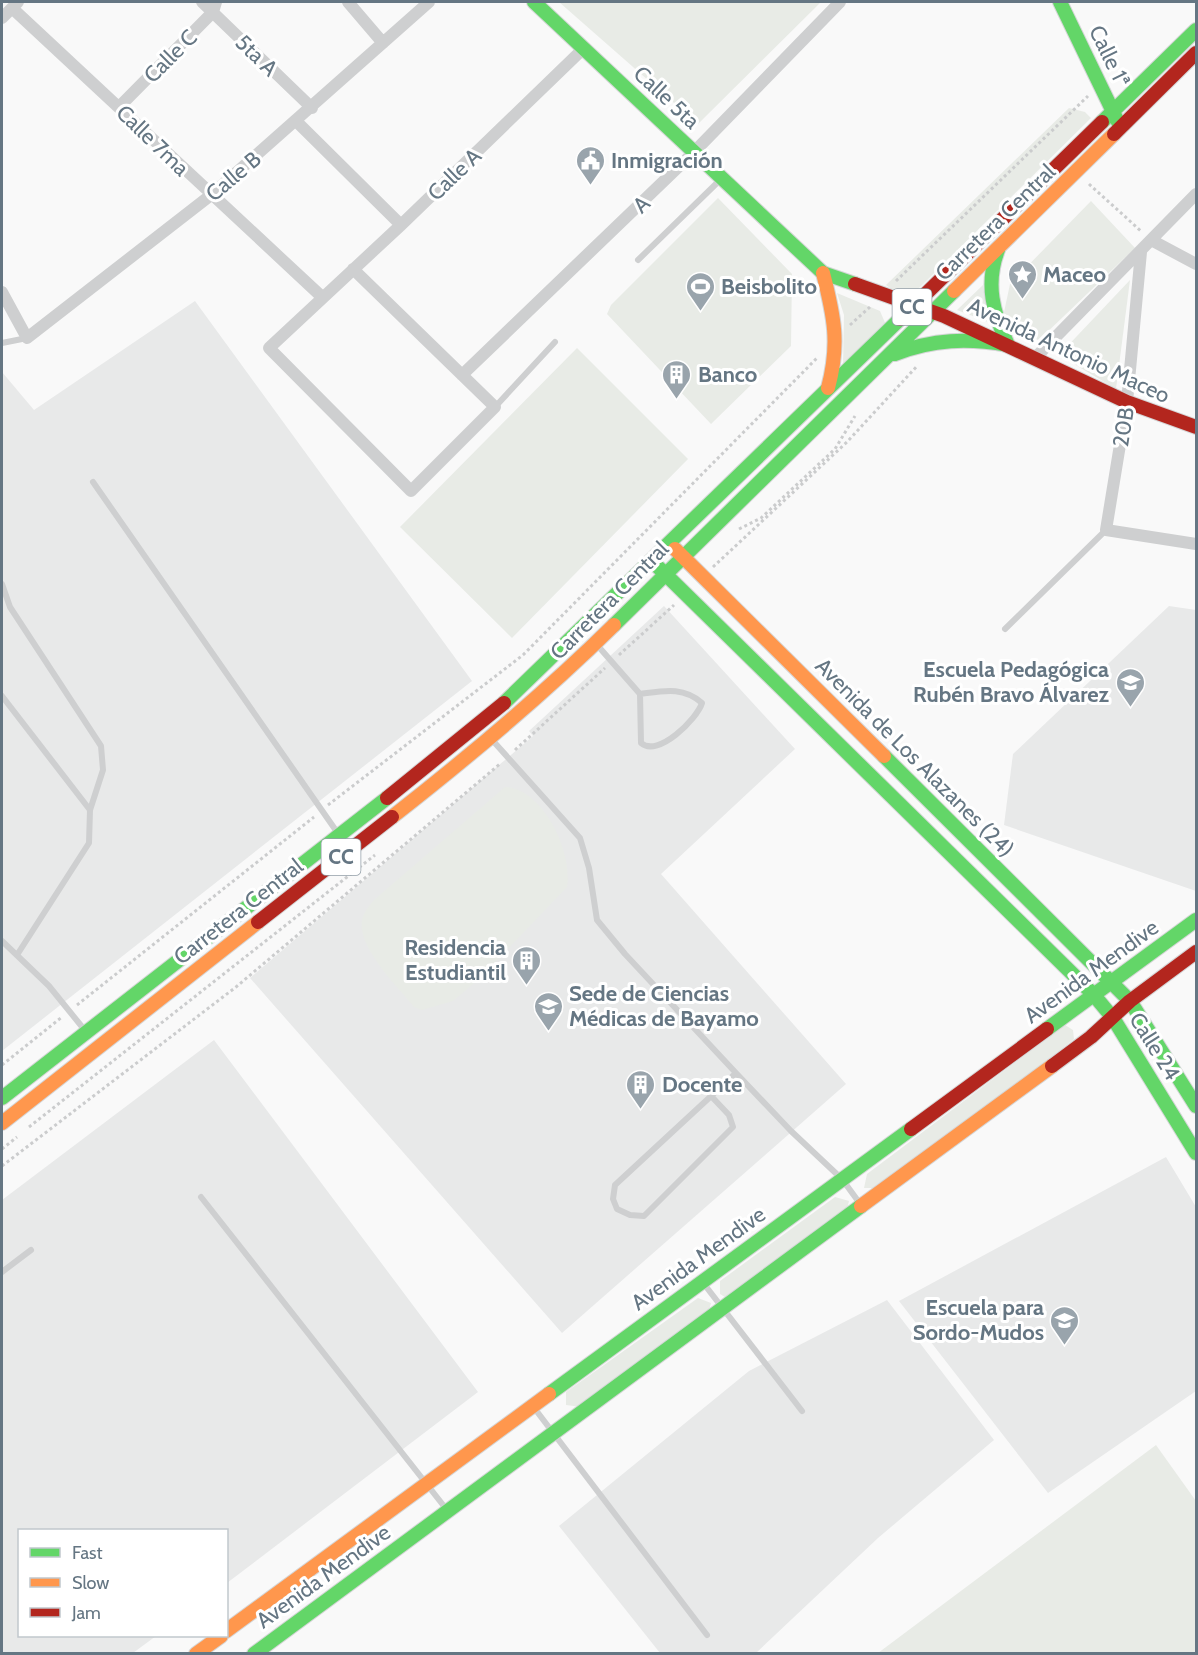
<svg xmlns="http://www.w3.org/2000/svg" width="1198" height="1655" font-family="Cabin,sans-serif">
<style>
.built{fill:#e8e9e9}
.green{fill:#e8ebe6}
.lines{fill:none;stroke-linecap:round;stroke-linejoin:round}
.fast-casing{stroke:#d5d6d7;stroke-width:16}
.slow-casing{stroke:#d5d6d7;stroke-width:16}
.jam-casing{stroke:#d5d6d7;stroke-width:16}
.path{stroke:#cbcccd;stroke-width:3;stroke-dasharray:3 3;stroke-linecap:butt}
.lane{stroke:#cecfd0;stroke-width:6}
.street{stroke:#cecfd0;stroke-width:12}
.fast{stroke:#63d668;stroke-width:14}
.slow{stroke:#ff974d;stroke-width:14}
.jam{stroke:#b3261e;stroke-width:14}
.labels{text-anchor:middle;stroke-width:6;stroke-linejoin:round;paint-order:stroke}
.shield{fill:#fff;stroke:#939fa8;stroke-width:1.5}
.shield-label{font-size:21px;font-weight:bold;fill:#657683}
.street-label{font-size:22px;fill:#657683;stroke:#fff}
.poi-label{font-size:22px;font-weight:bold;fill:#657683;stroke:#fff;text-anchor:start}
</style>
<rect width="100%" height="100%" fill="#f9f9f9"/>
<path class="built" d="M 195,301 L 472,681 L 2,1051 L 2,372 L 34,410 Z
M 664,606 L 795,749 L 661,874 L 846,1084 L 562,1333 L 250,978 L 533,736 L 529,731 Z
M 1169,606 L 1196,610 L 1196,891 L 1004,825 L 1013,754 Z
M 214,1040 L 478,1392 L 227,1583 L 226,1530 L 20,1530 L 20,1636 L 156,1636 L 133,1653 L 2,1654 L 2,1200 Z
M 1166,1157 L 1196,1207 L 1196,1391 L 1048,1493 L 899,1301 Z
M 887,1300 L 994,1440 L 878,1538 L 756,1653 L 660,1653 L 559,1526 L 749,1371 Z"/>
<path class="green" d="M 559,2 L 821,2 L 698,124 Z
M 1069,108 L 1085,112 L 1091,118 L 911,296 L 897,293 L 886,285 Z
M 718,198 L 792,274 L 791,346 L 711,424 L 607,314 L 611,305 Z
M 1091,201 L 1135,248 L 1039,340 L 1018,336 L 1003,317 L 1010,284 Z
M 1130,280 L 1116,389 L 1059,355 Z
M 983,285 L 988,322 L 957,310 Z
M 837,293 L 880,311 L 886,325 L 843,367 L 844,315 Z
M 577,348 L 688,459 L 512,638 L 400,527 Z
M 505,787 C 544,789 573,853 567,887 L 479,979 L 453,1001 L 422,1010 L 414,1007 C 397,986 357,947 362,920 C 364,912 369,906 374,900 Z
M 1065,1025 L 1073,1030 L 1074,1039 L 882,1188 L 864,1188 L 867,1174 Z
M 835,1197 L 849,1201 L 846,1213 L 730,1300 L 720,1294 L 720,1281 Z
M 698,1298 L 711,1303 L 708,1314 L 581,1407 L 566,1405 L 566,1392 Z
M 1156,1445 L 1196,1501 L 1196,1653 L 878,1653 Z"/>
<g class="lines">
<defs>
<path id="fast" d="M 534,2 L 823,273 L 855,284
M 1060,2 L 1118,122
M 1102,122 L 1196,30
M 998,250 C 985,284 993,313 1008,345
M 895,354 C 933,339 968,338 1008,345
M 656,565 L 1093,994 L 1113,1018 L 1196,1153
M 614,625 L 954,291
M 504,703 L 900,319
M 884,756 L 1130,1001 L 1196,1106
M 1047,1029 L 1196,920
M 2,1098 L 387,798
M 549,1394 L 911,1129
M 254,1654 L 861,1206"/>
<path id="slow" d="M 823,273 C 834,316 840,344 828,388
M 954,291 L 1114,134
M 675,549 L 884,756
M 392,817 C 470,756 544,694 614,625
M 2,1123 L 258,922
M 861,1206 L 1052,1066
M 226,1631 L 549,1394
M 196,1654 L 221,1636"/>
<path id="jam" d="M 1114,134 L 1196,53
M 855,284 L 944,316 L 1127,402 L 1196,427
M 900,319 L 1102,122
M 387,798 L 504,703
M 258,922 L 392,817
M 1052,1066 L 1091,1037 L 1130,1001 L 1196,952
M 911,1129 L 1047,1029"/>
</defs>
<use href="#fast" class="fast-casing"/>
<use href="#slow" class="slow-casing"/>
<use href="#jam" class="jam-casing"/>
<path class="path" d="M 1089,184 L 1142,232
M 896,281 L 1088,96
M 850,325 L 870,307
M 739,529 L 761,518 L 835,449 L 855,416
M 713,567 L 847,442 L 918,365
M 619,655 L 674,605
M 515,750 L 605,668
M 328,805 L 523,655 L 818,357
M 77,1005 L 314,817
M 2,1065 L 62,1017
M 29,1127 L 375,855
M 2,1149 L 17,1137
M 2,1166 L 236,987 L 501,763"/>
<path class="lane" d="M 638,260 L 719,181
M 2,343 L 27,338
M 495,407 L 555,342
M 93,482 L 337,832
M 2,584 L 10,607 L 101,746 L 103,770 L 90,810
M 1005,629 L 1106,530
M 598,646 L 640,694 L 641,743 C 658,758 697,719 702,703 C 683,686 663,691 640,694
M 2,696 L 90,810 L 89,843 L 17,955
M 494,742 L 580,838 L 589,868 L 597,920 L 625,954 L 736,1073 L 791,1131 L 842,1179 L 861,1205
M 2,941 L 49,986 L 83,1028
M 712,1097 L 729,1115 L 733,1127 L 644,1216 L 630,1215 L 617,1209 L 613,1199 L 615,1185 L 736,1073
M 201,1197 L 447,1510
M 2,1272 L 31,1250
M 704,1284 L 802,1411
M 535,1409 L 707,1635"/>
<path class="street" d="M 202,2 L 312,108
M 348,2 L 383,43
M 12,8 L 321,296
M 2,18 L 18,2
M 119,107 L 213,12 L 216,2
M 296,121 L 401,225
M 1153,241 L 1196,264
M 1141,252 L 1127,402 L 1106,530 L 1196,544
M 353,269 L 495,407 L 411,491 L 269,348 L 401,225 L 584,48
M 2,292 L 27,338 L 211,195 L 429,2
M 1035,358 L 1196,194
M 462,375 L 694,152 L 840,2"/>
<use href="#fast" class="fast"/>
<use href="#slow" class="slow"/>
<use href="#jam" class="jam"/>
</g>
<defs>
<symbol id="civic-pin" viewBox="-11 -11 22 30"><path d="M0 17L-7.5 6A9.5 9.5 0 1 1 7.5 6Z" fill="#99a4ac" stroke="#fff"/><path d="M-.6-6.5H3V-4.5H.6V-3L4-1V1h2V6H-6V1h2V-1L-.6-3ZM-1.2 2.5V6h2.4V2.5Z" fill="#fff"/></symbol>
<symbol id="sight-pin" viewBox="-11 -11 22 30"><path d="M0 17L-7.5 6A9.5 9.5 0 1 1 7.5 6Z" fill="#99a4ac" stroke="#fff"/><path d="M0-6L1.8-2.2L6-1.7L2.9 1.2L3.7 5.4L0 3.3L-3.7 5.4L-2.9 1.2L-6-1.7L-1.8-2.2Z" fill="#fff"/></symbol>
<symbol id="stadium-pin" viewBox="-11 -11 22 30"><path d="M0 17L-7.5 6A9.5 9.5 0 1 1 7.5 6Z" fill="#99a4ac" stroke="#fff"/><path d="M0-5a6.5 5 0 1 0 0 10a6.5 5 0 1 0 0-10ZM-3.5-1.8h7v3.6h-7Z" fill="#fff"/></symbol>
<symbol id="building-pin" viewBox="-11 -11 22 30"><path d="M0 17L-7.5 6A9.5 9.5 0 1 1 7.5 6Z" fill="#99a4ac" stroke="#fff"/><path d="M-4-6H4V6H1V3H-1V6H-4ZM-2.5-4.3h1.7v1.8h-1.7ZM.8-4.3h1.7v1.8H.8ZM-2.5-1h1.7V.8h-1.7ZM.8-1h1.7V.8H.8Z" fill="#fff"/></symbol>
<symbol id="school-pin" viewBox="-11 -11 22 30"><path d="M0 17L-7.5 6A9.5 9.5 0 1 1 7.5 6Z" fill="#99a4ac" stroke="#fff"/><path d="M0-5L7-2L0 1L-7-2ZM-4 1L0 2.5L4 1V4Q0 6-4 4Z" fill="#fff"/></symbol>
<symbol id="university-pin" viewBox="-11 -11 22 30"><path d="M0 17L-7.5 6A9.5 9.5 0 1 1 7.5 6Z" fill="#99a4ac" stroke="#fff"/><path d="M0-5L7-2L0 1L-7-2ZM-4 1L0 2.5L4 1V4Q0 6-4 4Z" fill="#fff"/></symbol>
</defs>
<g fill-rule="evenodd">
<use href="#civic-pin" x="574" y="144" width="33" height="45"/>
<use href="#sight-pin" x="1006" y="258" width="33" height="45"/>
<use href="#stadium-pin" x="684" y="270" width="33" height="45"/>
<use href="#building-pin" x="660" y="358" width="33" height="45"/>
<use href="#school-pin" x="1114" y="666" width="33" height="45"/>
<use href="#building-pin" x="510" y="944" width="33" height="45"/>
<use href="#university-pin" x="532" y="990" width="33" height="45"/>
<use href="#building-pin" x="624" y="1068" width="33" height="45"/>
<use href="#school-pin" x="1048" y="1304" width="33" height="45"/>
</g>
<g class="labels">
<g class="shield">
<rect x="892.5" y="289" width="39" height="36" rx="4.5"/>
<rect x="321.5" y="839" width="39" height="36" rx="4.5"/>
</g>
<g class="shield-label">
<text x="912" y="314">CC</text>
<text x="341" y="864">CC</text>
</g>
<g class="street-label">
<text transform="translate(257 55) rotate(44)" y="8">5ta A</text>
<text transform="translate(170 56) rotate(-45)" y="8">Calle C</text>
<text transform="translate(1110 56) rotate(64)" y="8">Calle 1ª</text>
<text transform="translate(667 97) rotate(43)" y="8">Calle 5ta</text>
<text transform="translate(153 140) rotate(44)" y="8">Calle 7ma</text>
<text transform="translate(454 174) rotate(-44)" y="8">Calle A</text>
<text transform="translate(233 176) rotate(-40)" y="8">Calle B</text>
<text transform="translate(641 204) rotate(-44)" y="8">A</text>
<text transform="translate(995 222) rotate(-44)" y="8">Carretera Central</text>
<text transform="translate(1069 350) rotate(25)" y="8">Avenida Antonio Maceo</text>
<text transform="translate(1123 427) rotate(-81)" y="8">20B</text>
<text transform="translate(609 600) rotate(-45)" y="8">Carretera Central</text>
<text transform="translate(915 757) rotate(45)" y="8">Avenida de Los Alazanes (24)</text>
<text transform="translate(238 911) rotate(-38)" y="8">Carretera Central</text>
<text transform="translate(1091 971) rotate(-36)" y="8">Avenida Mendive</text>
<text transform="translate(1155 1046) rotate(58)" y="8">Calle 24</text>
<text transform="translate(698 1258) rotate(-36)" y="8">Avenida Mendive</text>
<text transform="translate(323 1576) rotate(-36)" y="8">Avenida Mendive</text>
</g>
<g class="poi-label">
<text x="611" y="168">Inmigración</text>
<text x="1043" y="282">Maceo</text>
<text x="721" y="294">Beisbolito</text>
<text x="698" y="382">Banco</text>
<text x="1109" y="677" text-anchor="end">Escuela Pedagógica<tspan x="1109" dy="25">Rubén Bravo Álvarez</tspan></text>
<text x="506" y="955" text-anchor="end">Residencia<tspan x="506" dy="25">Estudiantil</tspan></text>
<text x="569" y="1001">Sede de Ciencias<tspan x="569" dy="25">Médicas de Bayamo</tspan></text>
<text x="662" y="1092">Docente</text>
<text x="1044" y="1315" text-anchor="end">Escuela para<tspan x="1044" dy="25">Sordo-Mudos</tspan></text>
</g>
</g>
<rect width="1198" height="1655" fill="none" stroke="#657683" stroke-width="6"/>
<rect x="18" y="1529" width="210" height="108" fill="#ffffff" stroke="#c1c8cd" stroke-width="1.5"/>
<rect x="30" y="1548" width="30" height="9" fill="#63d668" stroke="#c1c8cd" stroke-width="1.5"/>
<text x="72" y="1559" font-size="18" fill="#657683">Fast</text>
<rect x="30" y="1578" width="30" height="9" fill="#ff974d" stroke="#c1c8cd" stroke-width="1.5"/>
<text x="72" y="1589" font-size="18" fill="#657683">Slow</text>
<rect x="30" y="1608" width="30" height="9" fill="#b3261e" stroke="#c1c8cd" stroke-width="1.5"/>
<text x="72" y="1619" font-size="18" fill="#657683">Jam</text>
</svg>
